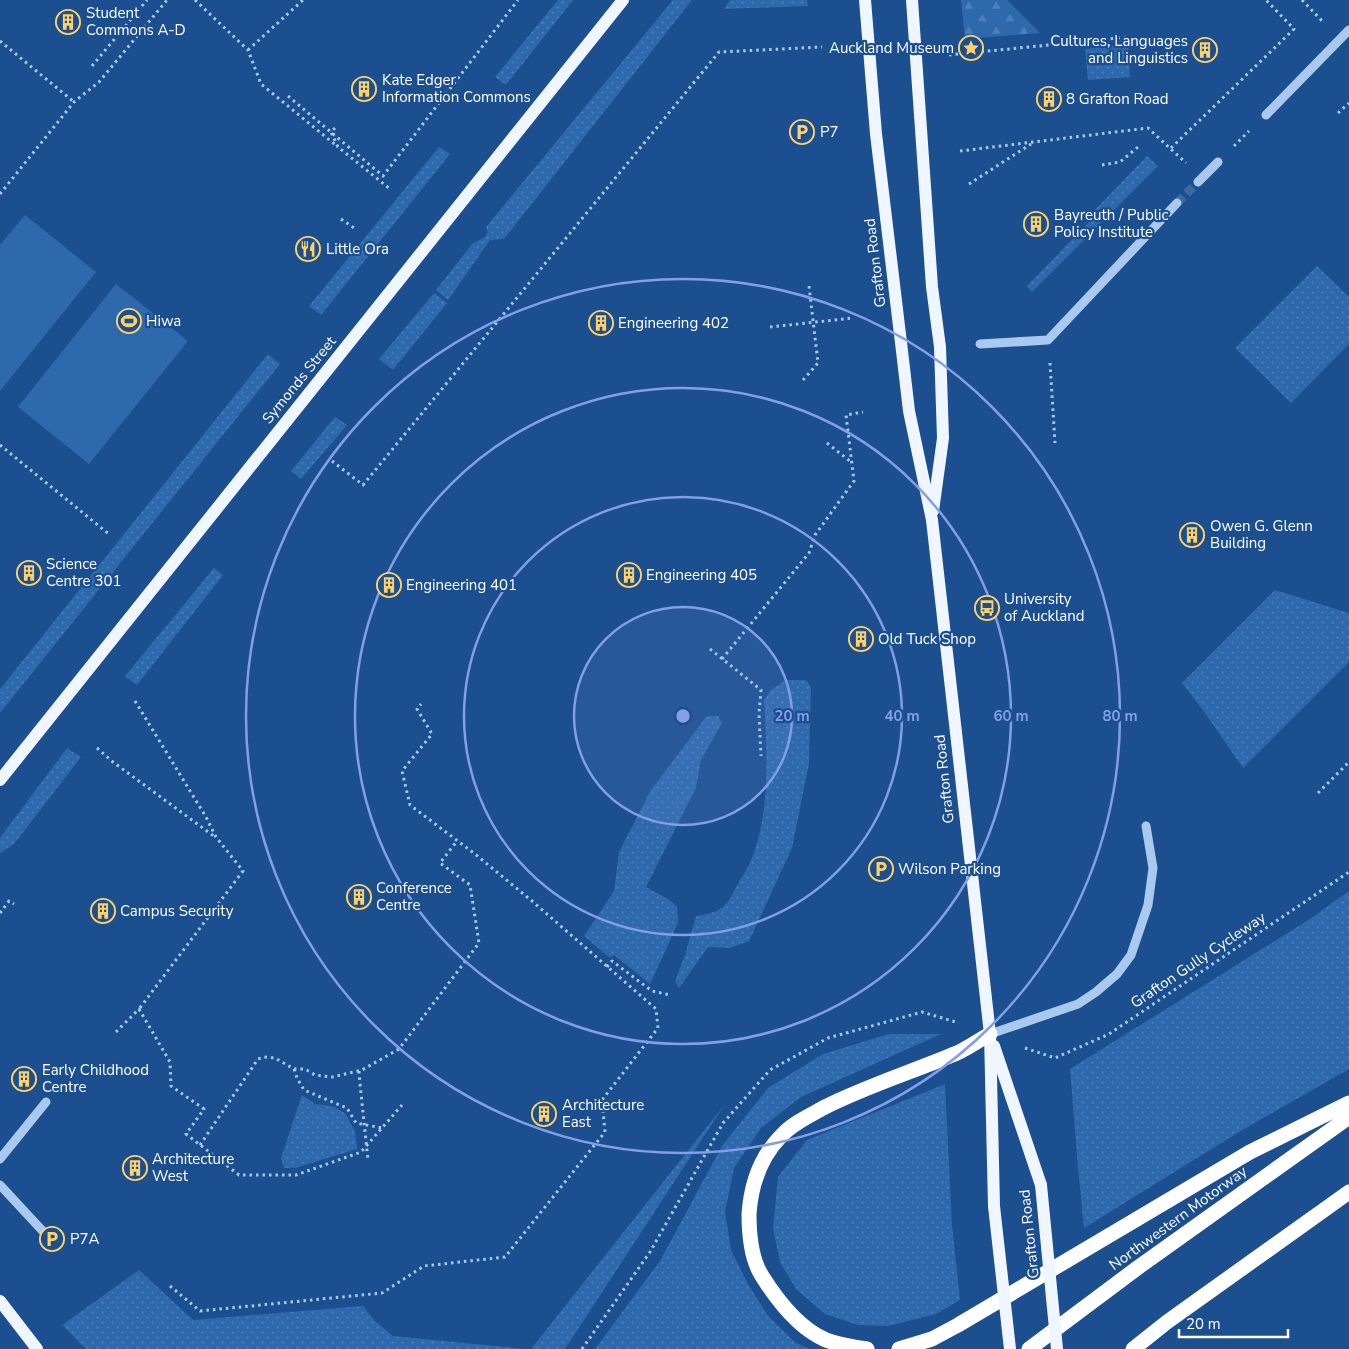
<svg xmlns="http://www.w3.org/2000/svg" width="1349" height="1349" font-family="'Nunito Sans',sans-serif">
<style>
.grass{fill:url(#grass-dots)}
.forest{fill:url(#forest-firs)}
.pitch{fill:#2e69ad}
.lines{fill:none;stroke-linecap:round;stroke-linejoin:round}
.minor-tunnel{stroke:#3d69a0;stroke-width:9;stroke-dasharray:9 4.5;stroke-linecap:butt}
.path{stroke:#a9c9ee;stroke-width:3;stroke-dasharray:2.5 4;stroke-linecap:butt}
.minor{stroke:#a9c9ee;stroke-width:9}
.major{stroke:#f0f6ff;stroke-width:12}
.highway{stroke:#fff;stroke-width:15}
.path-bridge{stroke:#a9c9ee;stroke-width:3;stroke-dasharray:2.5 4;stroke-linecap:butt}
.major-bridge{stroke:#f0f6ff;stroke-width:12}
.ring{fill:none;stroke:#839eea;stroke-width:2.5}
.labels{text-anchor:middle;stroke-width:4.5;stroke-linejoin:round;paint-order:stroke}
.poi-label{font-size:15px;fill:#fff;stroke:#1b4f8f;text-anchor:start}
.street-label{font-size:15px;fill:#fff;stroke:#1b4f8f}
.centre{fill:#839eea;stroke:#1b4f8f;stroke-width:2.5}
.ring-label{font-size:15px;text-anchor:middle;font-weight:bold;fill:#839eea;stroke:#1b4f8f;stroke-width:4.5;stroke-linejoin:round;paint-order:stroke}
</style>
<defs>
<pattern id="grass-dots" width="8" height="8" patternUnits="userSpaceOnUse" patternTransform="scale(1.25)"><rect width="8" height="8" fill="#2e69ad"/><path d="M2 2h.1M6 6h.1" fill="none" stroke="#4d80b9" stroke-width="1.8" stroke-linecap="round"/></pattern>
<pattern id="forest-firs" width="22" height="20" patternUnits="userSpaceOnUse" patternTransform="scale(1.25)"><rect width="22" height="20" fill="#2e69ad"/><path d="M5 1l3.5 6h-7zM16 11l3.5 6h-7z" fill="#4d80b9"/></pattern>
</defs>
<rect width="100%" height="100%" fill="#1b4f8f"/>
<path class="grass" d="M 558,0 L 573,0 L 506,85 L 495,77 Z
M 673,0 L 692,0 L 504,239 L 490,240 L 448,300 L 436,290 L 472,244 L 485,237 L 488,232 L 486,227 Z
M 730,0 L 807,0 L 808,6 L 724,9 Z
M 1128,45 L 1130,77 L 1088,80 L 1085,49 Z
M 439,147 L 450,154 L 321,315 L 309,306 Z
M 1147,156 L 1158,166 L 1032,292 L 1027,286 L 1092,219 L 1089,216 Z
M 1317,266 L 1349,297 L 1349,344 L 1291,403 L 1235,348 Z
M 434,293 L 447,303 L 393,370 L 379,359 Z
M 268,354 L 280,364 L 0,713 L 0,689 Z
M 335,417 L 347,425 L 301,479 L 291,471 Z
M 214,568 L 223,575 L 137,685 L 125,676 Z
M 1275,590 L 1349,613 L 1349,662 L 1243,768 L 1205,713 L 1182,683 Z
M 786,680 L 806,680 L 811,687 L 809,764 L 792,848 L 749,941 L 730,948 L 708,947 L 679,988 L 675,981 L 685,955 L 696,916 C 726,912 727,904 740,880 C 744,873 749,867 751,860 C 771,812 767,750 764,700 L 771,690 Z
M 710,716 L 718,716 L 722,723 L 701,760 L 696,788 L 646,887 L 668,899 L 677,907 L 678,923 L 650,984 L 614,955 L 610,958 L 584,936 L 614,891 L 619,852 L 651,790 L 706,717 Z
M 67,748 L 81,757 L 14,844 L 0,853 L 0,838 Z
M 1349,891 L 1349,1069 L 1244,1129 L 1084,1228 L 1078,1168 L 1070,1069 L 1310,919 Z
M 889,1034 L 941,1034 L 801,1097 L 761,1128 L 734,1168 L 725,1212 L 731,1250 L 749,1286 L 769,1317 L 796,1343 L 810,1349 L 595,1349 L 660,1261 L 722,1146 L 768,1088 L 823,1054 Z
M 945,1084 L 952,1225 L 960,1300 L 936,1314 L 888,1326 L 858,1325 L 825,1314 L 796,1289 L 780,1262 L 773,1228 L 778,1177 L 807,1140 Z
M 302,1095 L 315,1104 L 332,1106 L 345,1113 L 355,1131 L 357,1149 L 295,1168 L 284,1168 L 281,1158 Z
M 725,1104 L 565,1349 L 531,1349 Z
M 139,1270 L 193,1320 L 363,1306 L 375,1321 L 393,1336 L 525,1349 L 86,1349 L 62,1325 Z"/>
<path class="forest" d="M 961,0 L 1007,0 L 1040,33 L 965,39 Z"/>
<path class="pitch" d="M 25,215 L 96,272 L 0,391 L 0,245 Z
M 116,284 L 188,341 L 89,464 L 18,407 Z"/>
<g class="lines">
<path class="minor-tunnel" d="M 1177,203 L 1198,182"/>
<path class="path" d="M 195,0 L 248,50 L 261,84 L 338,147
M 1302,0 L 1324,23
M 0,41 L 74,102
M 248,50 L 303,0
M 949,55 L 1128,37
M 92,66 L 147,0
M 288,96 L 383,176 L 518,0
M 1338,113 L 1349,103
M 335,128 L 331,132 L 338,147 L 390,189
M 1234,146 L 1249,131
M 1171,148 L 1294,29 L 1266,0
M 960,151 L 1148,128 L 1186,163
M 1102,165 L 1120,162 L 1138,147
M 969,184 L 1031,144
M 0,194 L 74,102 L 99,82 L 167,0
M 341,219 L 357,230
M 770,327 L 853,318
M 1050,363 L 1055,443
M 803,380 L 818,363 L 809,286
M 827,443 L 851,462
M 0,445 L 110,535
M 332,461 L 363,485 L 719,52 L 822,47
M 710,649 L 761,690 L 759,713 L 761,756
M 722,659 L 809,553 L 815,535 L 854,481 L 846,415 L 863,412
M 135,701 L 206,817 L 216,837 L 243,871 L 139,1009
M 97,748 L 113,762 L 215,837
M 1318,793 L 1349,762
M 0,913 L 9,901 L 14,904
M 607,967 L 612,961 L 652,991 L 670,995
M 116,1032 L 139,1009 L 170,1062 L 171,1086 L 204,1109 L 186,1134 L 239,1175 L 296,1175 L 361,1152 L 402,1105
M 1025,1048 L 1055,1058 L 1109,1034 L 1349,872
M 294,1069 L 297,1078 L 304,1090 L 347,1108 L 356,1123 L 382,1128
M 359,1071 L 360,1084
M 200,1145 L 258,1059 L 264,1057 L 275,1058 L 294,1069 L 305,1069 L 315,1075 L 332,1077 L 362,1070 L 399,1049 L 479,943 L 470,885 L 440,863 L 457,841
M 170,1286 L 200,1311 L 382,1293 L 424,1266 L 505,1257 L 605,1132 L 602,1100 L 658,1028 L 656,1009 L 532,901 L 475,854 L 410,805 L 402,771 L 432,734 L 417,709 L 421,704
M 582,1349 L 650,1252 L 723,1123 L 770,1070 L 828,1038 L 922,1012 L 956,1022"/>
<path class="minor" d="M 1266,115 L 1349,30
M 1198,182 L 1218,162
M 980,344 L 1048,340 L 1177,203
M 990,1034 L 1078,1004 L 1096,992 L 1117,974 L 1131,955 L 1148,905 L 1153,868 L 1146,826
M 0,1159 L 46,1102
M 0,1185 L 51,1240"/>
<path class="major" d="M 865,0 L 876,134 L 902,351 L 909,411 L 932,520 L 990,1034 L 994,1206
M 912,0 L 932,287 L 940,347 L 943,438 L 933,511
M 0,780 L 623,0
M 994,1046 L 1041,1185
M 0,1301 L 37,1349"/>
<path class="highway" d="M 867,1349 C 853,1347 839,1345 826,1340 C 800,1329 777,1300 762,1276 C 751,1259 749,1234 749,1214 C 751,1185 761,1156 782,1135 C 793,1123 809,1116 823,1108 C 866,1086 912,1072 957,1053 C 968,1048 979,1040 990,1034
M 899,1349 L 932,1339 L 958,1325 L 1250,1152 L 1349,1103
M 1029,1349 L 1140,1266 L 1349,1117
M 1133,1349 L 1167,1322 L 1349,1192"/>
<path class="path-bridge" d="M 360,1084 L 368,1160"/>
<path class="major-bridge" d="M 1041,1185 L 1057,1349
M 994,1206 L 1010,1349"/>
</g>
<circle cx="683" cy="716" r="109" fill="#839eea" fill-opacity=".12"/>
<g class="ring">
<circle cx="683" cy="716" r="109"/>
<circle cx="683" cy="716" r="219"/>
<circle cx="683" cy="716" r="328"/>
<circle cx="683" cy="716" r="437"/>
</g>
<defs>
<symbol id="building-ring" viewBox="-11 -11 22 22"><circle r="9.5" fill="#1b4f8f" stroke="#ffd166" stroke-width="1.5"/><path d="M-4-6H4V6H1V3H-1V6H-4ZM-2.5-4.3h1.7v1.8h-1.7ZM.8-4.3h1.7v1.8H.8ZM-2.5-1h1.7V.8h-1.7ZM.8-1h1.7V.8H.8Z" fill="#ffd166"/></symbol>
<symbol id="sight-ring" viewBox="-11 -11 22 22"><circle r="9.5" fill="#1b4f8f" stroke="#ffd166" stroke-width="1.5"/><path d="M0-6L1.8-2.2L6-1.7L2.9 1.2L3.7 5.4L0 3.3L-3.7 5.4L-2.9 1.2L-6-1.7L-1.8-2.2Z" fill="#ffd166"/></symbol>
<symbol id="parking-ring" viewBox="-11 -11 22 22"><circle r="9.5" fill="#1b4f8f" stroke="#ffd166" stroke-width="1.5"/><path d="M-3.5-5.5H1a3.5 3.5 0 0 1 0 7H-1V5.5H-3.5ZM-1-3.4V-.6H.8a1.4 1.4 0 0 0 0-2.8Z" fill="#ffd166"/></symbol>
<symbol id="restaurant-ring" viewBox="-11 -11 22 22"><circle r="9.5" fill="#1b4f8f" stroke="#ffd166" stroke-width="1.5"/><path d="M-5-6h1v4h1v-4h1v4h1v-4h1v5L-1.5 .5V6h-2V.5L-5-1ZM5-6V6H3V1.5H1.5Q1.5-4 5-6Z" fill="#ffd166"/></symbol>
<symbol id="stadium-ring" viewBox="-11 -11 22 22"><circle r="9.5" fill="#1b4f8f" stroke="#ffd166" stroke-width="1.5"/><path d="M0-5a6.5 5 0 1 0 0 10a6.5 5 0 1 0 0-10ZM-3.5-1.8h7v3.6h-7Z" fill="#ffd166"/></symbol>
<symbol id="bus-ring" viewBox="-11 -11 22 22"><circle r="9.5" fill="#1b4f8f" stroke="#ffd166" stroke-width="1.5"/><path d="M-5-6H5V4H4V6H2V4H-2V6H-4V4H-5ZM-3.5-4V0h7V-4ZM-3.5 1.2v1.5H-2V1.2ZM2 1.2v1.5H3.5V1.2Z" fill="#ffd166"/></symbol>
</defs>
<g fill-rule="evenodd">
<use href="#building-ring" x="54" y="8" width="28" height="28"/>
<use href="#sight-ring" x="957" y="34" width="28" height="28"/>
<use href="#building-ring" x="1191" y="36" width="28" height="28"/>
<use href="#building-ring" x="350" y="75" width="28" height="28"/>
<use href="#building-ring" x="1035" y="85" width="28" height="28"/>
<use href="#parking-ring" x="788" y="118" width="28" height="28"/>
<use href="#building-ring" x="1022" y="210" width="28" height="28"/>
<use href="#restaurant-ring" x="294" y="235" width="28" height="28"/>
<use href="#stadium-ring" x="115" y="307" width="28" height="28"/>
<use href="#building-ring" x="587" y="309" width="28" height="28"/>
<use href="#building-ring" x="1178" y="521" width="28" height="28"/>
<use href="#building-ring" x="15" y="559" width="28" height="28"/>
<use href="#building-ring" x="615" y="561" width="28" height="28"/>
<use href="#building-ring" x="375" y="571" width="28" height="28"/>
<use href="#bus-ring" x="973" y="594" width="28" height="28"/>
<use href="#building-ring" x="847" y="625" width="28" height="28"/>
<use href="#parking-ring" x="867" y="855" width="28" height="28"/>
<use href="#building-ring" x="345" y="883" width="28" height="28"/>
<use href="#building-ring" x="89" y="897" width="28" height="28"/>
<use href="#building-ring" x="10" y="1065" width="28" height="28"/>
<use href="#building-ring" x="530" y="1100" width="28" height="28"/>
<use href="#building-ring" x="121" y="1154" width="28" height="28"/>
<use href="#parking-ring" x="38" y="1225" width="28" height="28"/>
</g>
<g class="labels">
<g class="poi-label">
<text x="86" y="18">Student<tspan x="86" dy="17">Commons A-D</tspan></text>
<text x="1188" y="46" text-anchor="end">Cultures, Languages<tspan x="1188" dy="17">and Linguistics</tspan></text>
<text x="954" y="53" text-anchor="end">Auckland Museum</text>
<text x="382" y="85">Kate Edger<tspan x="382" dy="17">Information Commons</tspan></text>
<text x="1066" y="104">8 Grafton Road</text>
<text x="820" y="137">P7</text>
<text x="1054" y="220">Bayreuth / Public<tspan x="1054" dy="17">Policy Institute</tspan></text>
<text x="326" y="254">Little Ora</text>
<text x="146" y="326">Hiwa</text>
<text x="618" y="328">Engineering 402</text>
<text x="1210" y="531">Owen G. Glenn<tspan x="1210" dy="17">Building</tspan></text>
<text x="46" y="569">Science<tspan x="46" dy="17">Centre 301</tspan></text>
<text x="646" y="580">Engineering 405</text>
<text x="406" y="590">Engineering 401</text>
<text x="1004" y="604">University<tspan x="1004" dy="17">of Auckland</tspan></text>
<text x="878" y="644">Old Tuck Shop</text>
<text x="898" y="874">Wilson Parking</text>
<text x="376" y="893">Conference<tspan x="376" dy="17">Centre</tspan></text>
<text x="120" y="916">Campus Security</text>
<text x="42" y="1075">Early Childhood<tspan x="42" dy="17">Centre</tspan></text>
<text x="562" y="1110">Architecture<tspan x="562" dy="17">East</tspan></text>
<text x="152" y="1164">Architecture<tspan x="152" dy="17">West</tspan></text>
<text x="70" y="1244">P7A</text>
</g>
<g class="street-label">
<text transform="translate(875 263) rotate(-97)" y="5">Grafton Road</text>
<text transform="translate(299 380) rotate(-51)" y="5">Symonds Street</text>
<text transform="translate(944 779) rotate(-96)" y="5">Grafton Road</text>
<text transform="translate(1198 960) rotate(-34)" y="5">Grafton Gully Cycleway</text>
<text transform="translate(1178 1218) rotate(-36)" y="5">Northwestern Motorway</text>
<text transform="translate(1029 1234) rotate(-96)" y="5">Grafton Road</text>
</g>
</g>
<circle cx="683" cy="716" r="8" class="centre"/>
<g class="ring-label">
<text x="792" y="721">20 m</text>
<text x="902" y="721">40 m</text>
<text x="1011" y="721">60 m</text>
<text x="1120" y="721">80 m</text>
</g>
<path d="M1179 1329v8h109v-8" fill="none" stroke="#ffffff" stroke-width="2.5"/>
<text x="1186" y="1329" font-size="15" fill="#ffffff" stroke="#1b4f8f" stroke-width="4" paint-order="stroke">20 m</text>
</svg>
